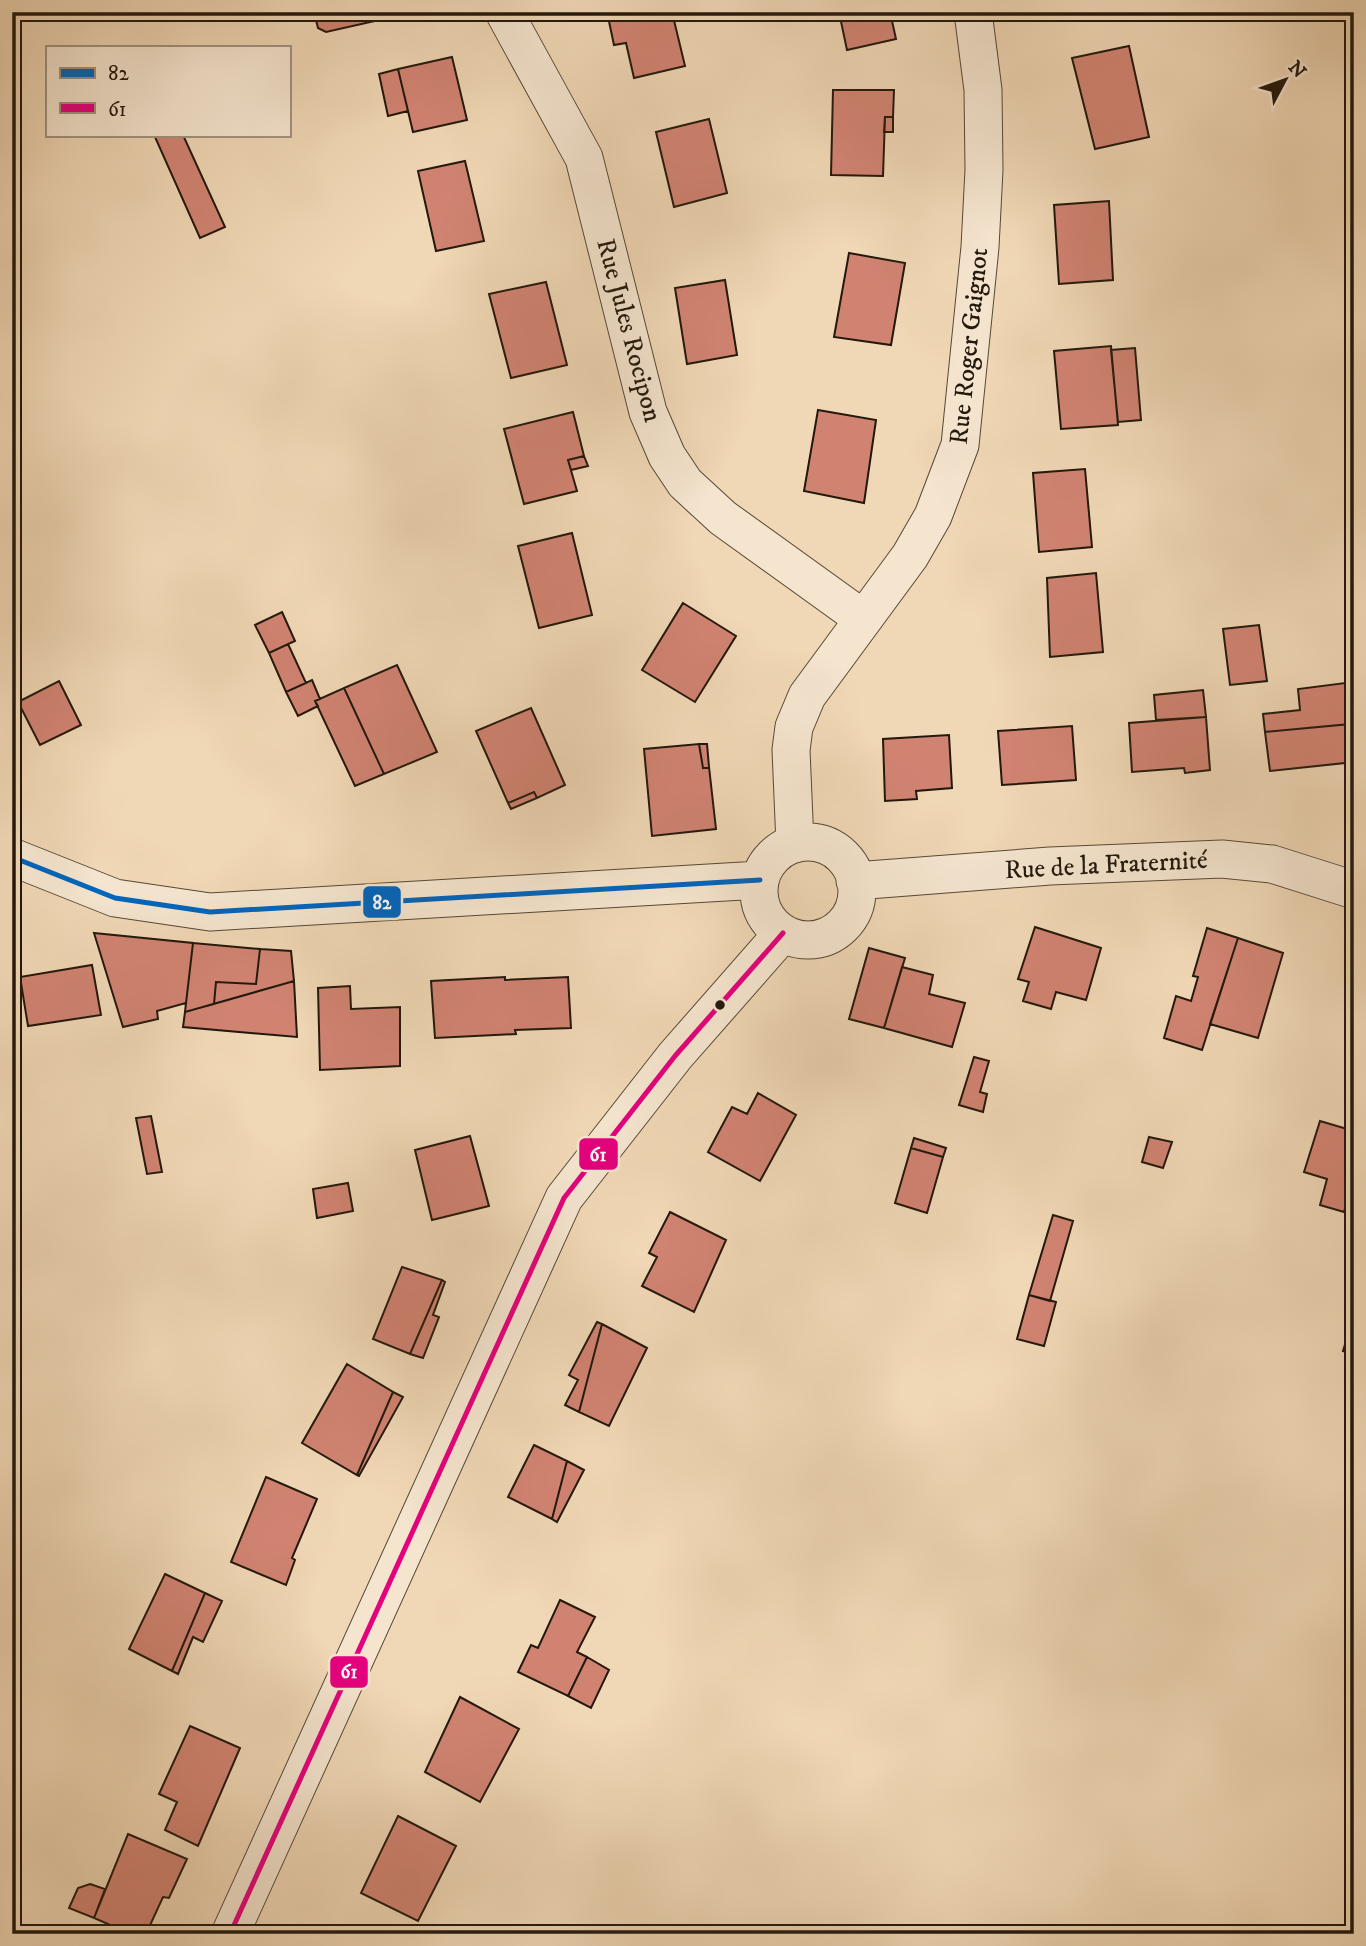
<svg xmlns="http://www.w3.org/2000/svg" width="1366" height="1946" font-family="'IM FELL DW Pica',serif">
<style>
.building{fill:#d18372;stroke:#22180c;stroke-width:2}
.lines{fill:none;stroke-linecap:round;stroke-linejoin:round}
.street-casing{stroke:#564836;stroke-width:39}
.street{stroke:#f5e5cf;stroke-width:37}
.bus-1-casing{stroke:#f5e5cf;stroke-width:10}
.bus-2-casing{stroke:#f5e5cf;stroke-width:10}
.bus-1{stroke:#0065bd;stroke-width:5}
.bus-2{stroke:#e5007d;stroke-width:5}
.bus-dot{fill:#22180c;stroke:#f5e5cf;stroke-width:2.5}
.labels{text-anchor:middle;stroke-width:7;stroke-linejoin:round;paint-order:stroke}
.street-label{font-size:26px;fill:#22180c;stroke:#f5e5cf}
.line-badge{stroke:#f5e5cf;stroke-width:2.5}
.badge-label{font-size:19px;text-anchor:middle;font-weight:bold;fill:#fff}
</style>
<rect width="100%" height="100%" fill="#f0d7b5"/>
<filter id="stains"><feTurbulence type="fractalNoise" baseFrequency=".00286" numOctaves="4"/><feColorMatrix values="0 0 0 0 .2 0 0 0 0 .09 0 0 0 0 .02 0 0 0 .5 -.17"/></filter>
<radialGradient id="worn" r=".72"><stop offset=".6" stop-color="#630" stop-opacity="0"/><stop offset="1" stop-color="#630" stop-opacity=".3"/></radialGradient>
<path class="building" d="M 314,12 L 396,12 L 397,16 L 326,32 L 318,28 Z
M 607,12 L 672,12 L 685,66 L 634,78 L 626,43 L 614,45 Z
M 839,12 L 890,12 L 896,39 L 847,50 Z
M 1129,46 L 1149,137 L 1095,149 L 1072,58 Z
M 452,57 L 467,120 L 413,132 L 398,69 Z
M 398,69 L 408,111 L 388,116 L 379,74 Z
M 833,90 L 894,90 L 893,117 L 885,117 L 883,176 L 831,175 Z
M 885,117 L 893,117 L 893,132 L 884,132 Z
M 709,119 L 727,193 L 674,207 L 656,132 Z
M 159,135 L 183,135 L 225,227 L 200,238 L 155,137 Z
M 465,161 L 484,241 L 436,251 L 418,171 Z
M 1109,201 L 1113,280 L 1059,284 L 1054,205 Z
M 849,253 L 905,263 L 891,345 L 834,337 Z
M 725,280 L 737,355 L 687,364 L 675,288 Z
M 546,282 L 567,365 L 511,378 L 489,294 Z
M 1111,346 L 1118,425 L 1061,429 L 1054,351 Z
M 1135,348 L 1141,420 L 1118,422 L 1111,350 Z
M 818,410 L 876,420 L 864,503 L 804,491 Z
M 573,412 L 584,456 L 568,460 L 577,491 L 524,504 L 504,429 Z
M 584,456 L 588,466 L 571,470 L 568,460 Z
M 1085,469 L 1092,547 L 1039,552 L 1033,473 Z
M 572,533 L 592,615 L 539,628 L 518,546 Z
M 1096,573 L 1103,652 L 1050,657 L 1047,578 Z
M 683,603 L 736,636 L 695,702 L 642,670 Z
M 282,612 L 295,641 L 269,653 L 255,625 Z
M 1259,625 L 1267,681 L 1230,685 L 1223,629 Z
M 288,644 L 306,683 L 286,692 L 269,653 Z
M 397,665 L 437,752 L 384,774 L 344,688 Z
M 312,680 L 320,699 L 315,701 L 318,706 L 298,716 L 286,692 Z
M 59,681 L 81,725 L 40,745 L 18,702 Z
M 1345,683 L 1350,724 L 1265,732 L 1263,714 L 1300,710 L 1298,689 Z
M 344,688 L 384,774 L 355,786 L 315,701 Z
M 1203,690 L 1206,717 L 1156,720 L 1154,695 Z
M 531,708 L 565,785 L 537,798 L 534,792 L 508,803 L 476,731 Z
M 1206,717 L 1210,770 L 1185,773 L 1184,768 L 1132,772 L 1129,723 Z
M 1350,724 L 1354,762 L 1270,771 L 1265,732 Z
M 1072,726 L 1076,780 L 1002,785 L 998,731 Z
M 949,735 L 952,788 L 916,791 L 917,799 L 885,801 L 883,739 Z
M 699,744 L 703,768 L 709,767 L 716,829 L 652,836 L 644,749 Z
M 699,744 L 707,744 L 709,767 L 703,768 Z
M 534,792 L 537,798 L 511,809 L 508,803 Z
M 1035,927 L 1101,948 L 1086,1000 L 1056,992 L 1051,1009 L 1023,1001 L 1029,982 L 1018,979 Z
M 1207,928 L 1238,938 L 1202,1050 L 1164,1038 L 1176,996 L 1191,1001 L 1198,977 L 1193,976 Z
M 94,933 L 193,943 L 186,1003 L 157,1011 L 158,1019 L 123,1027 Z
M 1238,938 L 1283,953 L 1258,1038 L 1210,1024 Z
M 193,943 L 260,949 L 256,984 L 216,982 L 214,1004 L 185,1012 Z
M 869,948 L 905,958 L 884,1028 L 849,1019 Z
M 260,949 L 291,951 L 294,981 L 214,1004 L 216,982 L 256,984 Z
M 92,965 L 101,1015 L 28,1026 L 20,977 Z
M 902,967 L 933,975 L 929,994 L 965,1003 L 952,1047 L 884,1028 Z
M 505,977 L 505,980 L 568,977 L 571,1028 L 515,1030 L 516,1034 L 435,1038 L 431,981 Z
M 294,981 L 297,1037 L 183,1027 L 185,1012 Z
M 350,986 L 351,1009 L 400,1007 L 400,1066 L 320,1070 L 318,988 Z
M 974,1057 L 989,1061 L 980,1092 L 987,1094 L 983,1112 L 959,1105 Z
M 758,1093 L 796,1115 L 760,1181 L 708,1152 L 732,1107 L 747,1114 Z
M 151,1116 L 162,1172 L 147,1174 L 136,1118 Z
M 1320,1121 L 1354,1131 L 1354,1180 L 1344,1212 L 1320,1205 L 1327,1179 L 1304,1172 Z
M 470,1136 L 489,1206 L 432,1220 L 415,1150 Z
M 1149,1137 L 1172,1142 L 1163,1168 L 1142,1162 Z
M 914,1138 L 946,1148 L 943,1157 L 911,1148 Z
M 911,1148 L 943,1157 L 927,1213 L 895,1203 Z
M 1354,1180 L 1354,1215 L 1344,1212 Z
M 348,1183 L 353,1211 L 317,1218 L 313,1189 Z
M 670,1212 L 726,1240 L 694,1312 L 642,1286 L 657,1257 L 649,1253 Z
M 1053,1215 L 1073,1221 L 1050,1301 L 1029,1295 Z
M 402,1267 L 442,1280 L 410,1354 L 373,1339 Z
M 442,1280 L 445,1282 L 433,1315 L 439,1317 L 423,1358 L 410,1354 Z
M 1029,1295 L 1056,1302 L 1044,1346 L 1017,1339 Z
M 1354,1315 L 1354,1354 L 1343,1351 Z
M 597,1322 L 602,1324 L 579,1412 L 565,1405 L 578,1380 L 569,1375 Z
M 602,1324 L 647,1348 L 609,1426 L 579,1412 Z
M 347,1364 L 393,1392 L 357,1475 L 302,1443 Z
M 393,1392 L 403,1397 L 359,1476 L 357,1475 Z
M 534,1445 L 567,1461 L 552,1519 L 508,1497 Z
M 567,1461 L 584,1470 L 557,1522 L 552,1519 Z
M 266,1477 L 317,1499 L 292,1558 L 295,1560 L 286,1585 L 231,1562 Z
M 165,1574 L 205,1593 L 172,1671 L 129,1649 Z
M 205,1593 L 222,1601 L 203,1642 L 193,1637 L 178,1674 L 172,1671 Z
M 560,1600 L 595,1617 L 577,1652 L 587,1657 L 568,1696 L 518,1672 L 531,1645 L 538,1648 Z
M 587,1657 L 609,1670 L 591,1708 L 568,1696 Z
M 460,1697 L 519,1729 L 480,1802 L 425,1772 Z
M 190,1726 L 240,1748 L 198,1846 L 165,1830 L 177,1802 L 159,1794 Z
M 398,1816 L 456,1846 L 418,1921 L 361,1893 Z
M 128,1834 L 187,1859 L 169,1898 L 163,1897 L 146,1934 L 131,1934 L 94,1918 Z
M 90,1884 L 105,1889 L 94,1918 L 69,1908 L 78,1888 Z"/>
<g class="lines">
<defs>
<path id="street" d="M 504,12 L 584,158 L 648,412 L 667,456 L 685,483 L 723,518 L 862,618
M759 891a49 49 0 1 1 98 0a49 49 0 1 1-98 0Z
M 795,844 L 791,750 L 794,727 L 807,696 L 910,556 L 933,516 L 960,445 L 980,247 L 984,170 L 983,90 L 973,12
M 12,857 L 115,898 L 210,912 L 760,880
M 855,881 L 1050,866 L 1222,859 L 1272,864 L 1354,890
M 230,1934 L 564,1198 L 675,1056 L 783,933"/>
</defs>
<use href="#street" class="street-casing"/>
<use href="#street" class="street"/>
<defs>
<path id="bus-1" d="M 12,857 L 115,898 L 210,912 L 760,880"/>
<path id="bus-2" d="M 230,1934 L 564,1198 L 675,1056 L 783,933"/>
</defs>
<use href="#bus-1" class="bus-1-casing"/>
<use href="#bus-2" class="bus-2-casing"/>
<use href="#bus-1" class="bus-1"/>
<use href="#bus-2" class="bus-2"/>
</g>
<circle class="bus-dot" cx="720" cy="1005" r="6"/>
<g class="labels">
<g class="street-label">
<text transform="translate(630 330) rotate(75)" y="9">Rue Jules Rocipon</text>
<text transform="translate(968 346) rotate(-84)" y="9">Rue Roger Gaignot</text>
<text transform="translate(1106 864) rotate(-3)" y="9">Rue de la Fraternité</text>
</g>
</g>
<g class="line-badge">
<rect x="362" y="885" width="40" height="34" rx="7" fill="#0065bd"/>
<rect x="578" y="1137" width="41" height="34" rx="7" fill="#e5007d"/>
<rect x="329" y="1655" width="40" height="34" rx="7" fill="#e5007d"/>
</g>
<g class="badge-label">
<text x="382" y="909">82</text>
<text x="598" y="1161">61</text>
<text x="349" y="1678">61</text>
</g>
<rect width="1366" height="1946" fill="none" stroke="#f0d7b5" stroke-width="42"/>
<rect x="14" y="14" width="1338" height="1918" fill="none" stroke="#22180c" stroke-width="3.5"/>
<rect x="21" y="21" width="1324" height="1904" fill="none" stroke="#22180c" stroke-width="2"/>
<rect x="46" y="46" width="245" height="91" fill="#f5e5cf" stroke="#a19381" stroke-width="2"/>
<rect x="60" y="68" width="35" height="10" fill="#0065bd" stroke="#a19381" stroke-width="2"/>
<text x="108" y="80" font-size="21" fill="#22180c">82</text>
<rect x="60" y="103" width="35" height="10" fill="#e5007d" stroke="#a19381" stroke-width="2"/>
<text x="108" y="116" font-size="21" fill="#22180c">61</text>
<g transform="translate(1285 80) rotate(49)" stroke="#f5e5cf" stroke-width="5" paint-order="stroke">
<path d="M0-5L12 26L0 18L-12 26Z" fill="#22180c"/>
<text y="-10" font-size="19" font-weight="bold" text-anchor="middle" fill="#22180c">N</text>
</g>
<rect width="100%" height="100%" filter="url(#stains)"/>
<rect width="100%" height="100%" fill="url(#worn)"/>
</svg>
